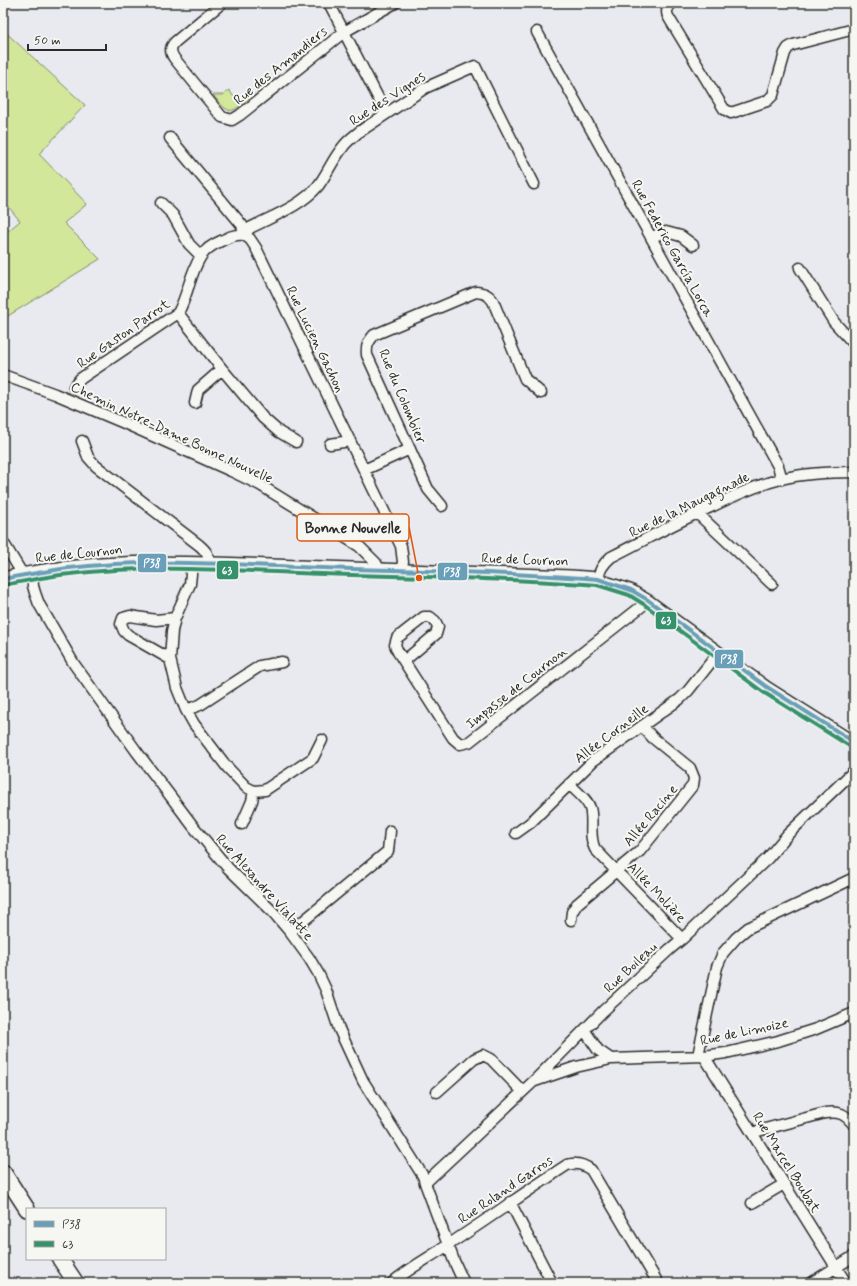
<svg xmlns="http://www.w3.org/2000/svg" width="857" height="1286" font-family="Mynerve,sans-serif">
<style>
.green{fill:#d3e79b;stroke:#7f8963}
.lines{fill:none;stroke-linecap:round;stroke-linejoin:round}
.minor-casing{stroke:#2b2b2b;stroke-width:13}
.tertiary-casing{stroke:#2b2b2b;stroke-width:16}
.secondary-casing{stroke:#2b2b2b;stroke-width:18}
.minor{stroke:#f6f6f2;stroke-width:10}
.tertiary{stroke:#f6f6f2;stroke-width:13}
.secondary{stroke:#f6f6f2;stroke-width:15}
.bus-1-casing{stroke:#f6f6f2;stroke-width:7}
.bus-2-casing{stroke:#f6f6f2;stroke-width:7}
.bus-1{stroke:#699fb8;stroke-width:4}
.bus-2{stroke:#36916d;stroke-width:4}
.labels{text-anchor:middle;stroke-width:4;stroke-linejoin:round;paint-order:stroke}
.street-label{font-size:14px;fill:#2b2b2b;stroke:#f6f6f2}
.leader{fill:none;stroke:#df570e;stroke-width:1.5}
.callout-dot{fill:#df570e;stroke:#f6f6f2;stroke-width:1.5}
.callout{fill:#f6f6f2;stroke:#df570e;stroke-width:1.5}
.callout-label{font-size:15px;text-anchor:middle;font-weight:bold;fill:#2b2b2b}
.line-badge{stroke:#f6f6f2;stroke-width:1.5}
.badge-label{font-size:11px;text-anchor:middle;font-weight:bold;fill:#fff}
</style>
<rect width="100%" height="100%" fill="#e8eaf0"/>
<filter id="ink" filterUnits="userSpaceOnUse"><feTurbulence type="fractalNoise" baseFrequency=".025" numOctaves="2"/><feDisplacementMap in="SourceGraphic" scale="8" xChannelSelector="R" yChannelSelector="G"/><feConvolveMatrix kernelMatrix="1 2 1 2 8 2 1 2 1" color-interpolation-filters="sRGB"/></filter>
<g filter="url(#ink)">
<path class="green" d="M 3,30 L 85,105 L 39,154 L 87,204 L 64,223 L 100,259 L 3,319 L 3,235 L 20,221 L 3,200 Z
M 229,90 L 234,97 L 250,98 C 229,115 230,115 213,95 L 223,95 Z"/>
<g class="lines">
<defs>
<path id="minor" d="M 222,3 L 175,42 C 170,47 170,52 174,58 L 222,117 L 232,120 L 240,115 L 344,32 L 395,3
M 329,3 L 386,113
M 672,3 C 667,8 665,12 669,18 L 724,109 L 731,113 L 767,101 L 773,95 L 785,53 L 788,48 L 793,45 L 854,29
M 537,32 L 778,466 L 782,479
M 170,138 L 242,225 L 244,235 L 250,239 L 256,248 L 401,546 L 403,562 L 401,571
M 161,203 L 173,215 L 189,244 L 201,256
M 651,237 L 666,232 L 681,236 L 693,245
M 800,268 L 834,322 L 854,344
M 178,313 L 222,369 L 263,418 L 279,432 L 296,442
M 3,375 L 55,394 L 124,423 L 231,471 L 260,485 L 359,546 L 376,563 L 379,569
M 74,387 L 80,379 L 178,313 C 188,295 190,273 201,256 C 206,249 214,244 221,241 C 229,237 235,234 244,235 L 250,228 C 273,216 301,206 318,186 C 327,174 333,159 343,147 C 347,141 353,137 359,132 L 425,88 L 475,66 L 534,184
M 195,403 L 198,390 L 222,369
M 82,441 L 88,457 L 96,466 L 199,545 C 206,551 209,555 210,564
M 330,444 L 350,441
M 364,470 L 410,449
M 854,472 C 829,472 805,473 781,479 C 757,485 735,495 713,506 C 678,521 645,540 611,557 C 604,563 599,569 598,579 L 631,590 L 648,600 L 767,687 L 854,742
M 442,506 L 428,489 L 367,355 C 366,346 368,342 374,335 L 476,292 C 484,293 488,294 493,301 L 525,379 L 541,393
M 697,513 L 772,584
M 3,542 L 20,570 L 25,575
M 192,564 L 190,584 L 175,618 L 172,631 L 170,659 L 177,688 L 186,710 L 194,724 L 227,767 L 246,787 L 254,791 L 265,790 L 313,758 L 322,740
M 32,574 L 33,586 L 35,593 L 39,604 L 52,626 L 74,664 L 137,752 L 193,826 L 228,868 L 273,912 L 290,932 L 309,958 L 318,973 L 326,990 L 339,1029 L 363,1081 L 423,1176 L 425,1183 L 454,1261 L 464,1283
M 170,659 L 128,635 L 124,631 L 121,624 L 123,618 L 130,616 L 156,620 L 175,618
M 404,661 L 436,634 L 438,627 L 435,621 L 430,617 L 424,617 L 397,638 L 395,645 L 398,652 L 453,738 L 460,744 L 469,742 L 642,606 L 648,600
M 186,710 L 200,705 L 260,666 L 282,662
M 569,784 C 576,791 587,799 590,808 C 594,821 588,836 595,849 L 682,939
M 242,824 L 252,801 L 254,791
M 516,833 L 530,823 L 593,761 L 680,699 L 688,691 L 719,652
M 571,920 L 572,912 L 577,904 L 640,851 L 693,785 L 694,778 L 690,768 L 653,738 L 642,726
M 290,932 L 388,851 L 390,831
M 585,1031 L 598,1050 L 611,1059
M 700,1056 L 699,1051 L 717,967 L 723,953 L 736,938 L 748,928 L 854,878
M 704,1056 L 846,1283
M 535,1081 L 576,1067 L 611,1059 L 704,1056 L 726,1053 L 778,1041 L 816,1029 L 854,1013
M 437,1092 L 474,1059 L 483,1055 L 491,1059 L 522,1091
M 753,1134 L 758,1131 L 825,1113 C 840,1111 845,1114 854,1125
M 425,1183 L 534,1081 L 603,1011 L 670,949 L 682,939 L 768,858 L 788,834 L 854,771
M 510,1202 L 552,1283
M 752,1203 L 784,1184
M 392,1283 C 409,1268 429,1258 448,1245 C 488,1219 527,1191 567,1165 C 576,1162 583,1164 591,1170 L 658,1283
M 811,1283 L 854,1256"/>
<path id="tertiary" d="M 3,579 C 92,558 181,563 271,566 C 371,569 471,573 571,577 L 598,579"/>
<path id="secondary" d="M 3,1172 L 27,1209
M 60,1259 L 76,1283"/>
</defs>
<use href="#minor" class="minor-casing"/>
<use href="#tertiary" class="tertiary-casing"/>
<use href="#secondary" class="secondary-casing"/>
<use href="#minor" class="minor"/>
<use href="#tertiary" class="tertiary"/>
<use href="#secondary" class="secondary"/>
<defs>
<path id="bus-1" d="M 3,579 C 25,575 47,571 69,568 C 153,558 239,565 323,568 C 414,571 507,572 598,579 L 631,590 L 648,600 L 767,687 L 854,742"/>
<path id="bus-2" d="M 4,585 C 26,581 48,576 70,574 C 153,564 239,571 323,574 C 414,577 506,578 597,585 L 629,595 L 645,605 L 763,692 L 851,747"/>
</defs>
<use href="#bus-1" class="bus-1-casing"/>
<use href="#bus-2" class="bus-2-casing"/>
<use href="#bus-1" class="bus-1"/>
<use href="#bus-2" class="bus-2"/>
</g>
</g>
<g class="labels">
<g class="street-label">
<text transform="translate(280 65) rotate(-39)" y="5">Rue des Amandiers</text>
<text transform="translate(387 98) rotate(-33)" y="5">Rue des Vignes</text>
<text transform="translate(673 248) rotate(61)" y="5">Rue Federico García Lorca</text>
<text transform="translate(123 333) rotate(-35)" y="5">Rue Gaston Parrot</text>
<text transform="translate(316 339) rotate(64)" y="5">Rue Lucien Gachon</text>
<text transform="translate(403 396) rotate(67)" y="5">Rue du Colombier</text>
<text transform="translate(172 432) rotate(25)" y="5">Chemin Notre-Dame Bonne Nouvelle</text>
<text transform="translate(689 504) rotate(-26)" y="5">Rue de la Maugagnade</text>
<text transform="translate(79 553) rotate(-6)" y="5">Rue de Cournon</text>
<text transform="translate(525 559) rotate(2)" y="5">Rue de Cournon</text>
<text transform="translate(516 687) rotate(-38)" y="5">Impasse de Cournon</text>
<text transform="translate(611 733) rotate(-37)" y="5">Allée Corneille</text>
<text transform="translate(650 815) rotate(-50)" y="5">Allée Racine</text>
<text transform="translate(265 887) rotate(48)" y="5">Rue Alexandre Vialatte</text>
<text transform="translate(657 892) rotate(46)" y="5">Allée Molière</text>
<text transform="translate(630 967) rotate(-43)" y="5">Rue Boileau</text>
<text transform="translate(744 1031) rotate(-12)" y="5">Rue de Limoize</text>
<text transform="translate(787 1162) rotate(58)" y="5">Rue Marcel Boubat</text>
<text transform="translate(505 1189) rotate(-34)" y="5">Rue Roland Garros</text>
</g>
</g>
<path class="leader" d="M419 578L409 527"/>
<circle class="callout-dot" cx="419" cy="578" r="4"/>
<rect class="callout" x="297" y="514" width="112" height="27" rx="4"/>
<g class="callout-label">
<text x="353" y="533">Bonne Nouvelle</text>
</g>
<g class="line-badge">
<rect x="137" y="553" width="30" height="20" rx="4" fill="#699fb8"/>
<rect x="216" y="560" width="23" height="20" rx="4" fill="#36916d"/>
<rect x="437" y="562" width="31" height="19" rx="4" fill="#699fb8"/>
<rect x="655" y="611" width="22" height="19" rx="4" fill="#36916d"/>
<rect x="714" y="649" width="30" height="20" rx="4" fill="#699fb8"/>
</g>
<g class="badge-label">
<text x="152" y="567">P38</text>
<text x="227" y="574">63</text>
<text x="452" y="576">P38</text>
<text x="666" y="624">63</text>
<text x="729" y="663">P38</text>
</g>
<rect width="857" height="1286" fill="none" stroke="#f6f6f2" stroke-width="16"/>
<rect x="8" y="8" width="841" height="1270" fill="none" stroke="#2b2b2b" stroke-width="1.5" filter="url(#ink)"/>
<rect x="26" y="1208" width="140" height="52" fill="#f6f6f2" stroke="#a5a5a2"/>
<rect x="34" y="1221" width="20" height="6" fill="#699fb8" stroke="#a5a5a2"/>
<text x="62" y="1228" font-size="12" fill="#2b2b2b">P38</text>
<rect x="34" y="1241" width="20" height="6" fill="#36916d" stroke="#a5a5a2"/>
<text x="62" y="1248" font-size="12" fill="#2b2b2b">63</text>
<path d="M28 44v6h78v-6" fill="none" stroke="#2b2b2b" stroke-width="2"/>
<text x="34" y="44" font-size="12" fill="#2b2b2b" stroke="#f6f6f2" stroke-width="3" paint-order="stroke">50 m</text>
</svg>
